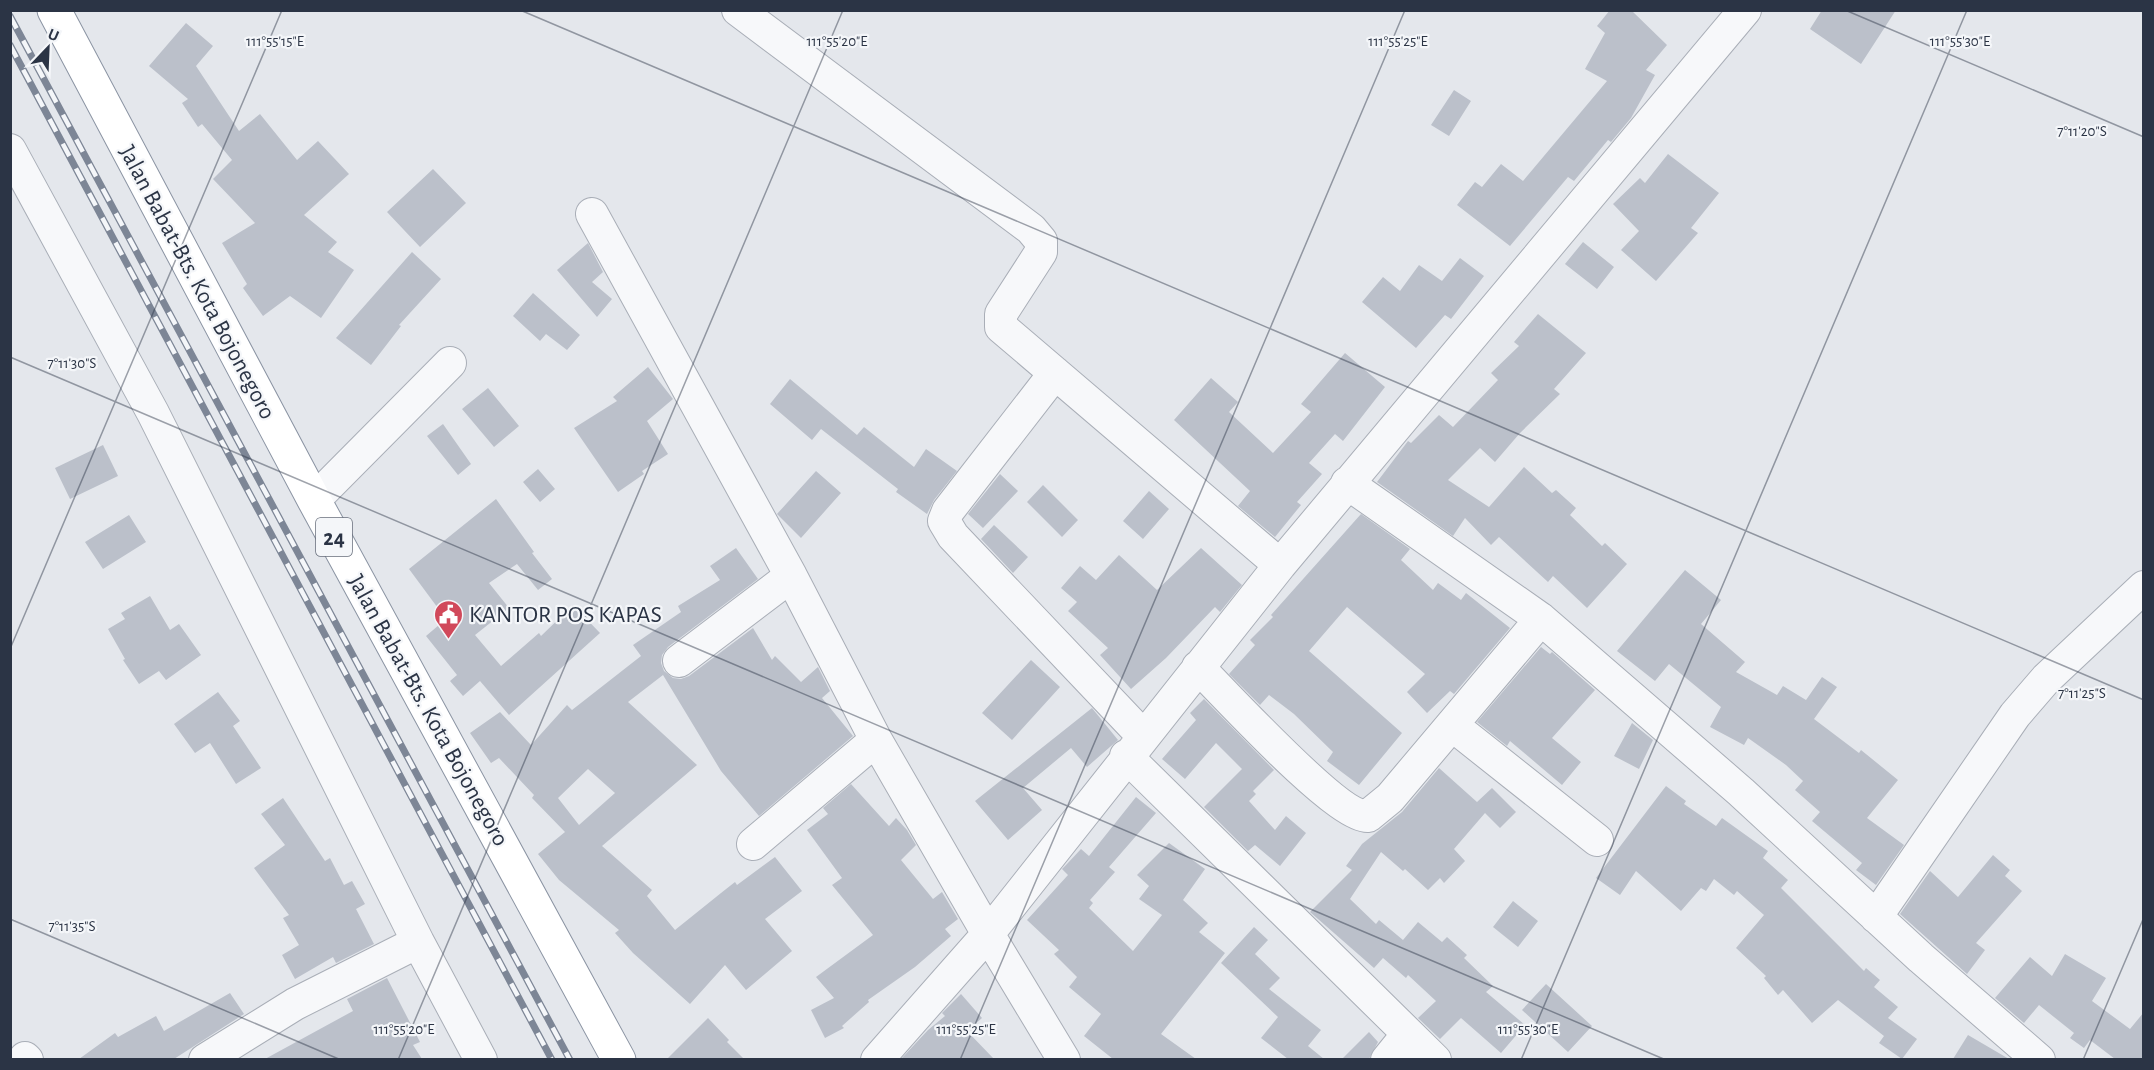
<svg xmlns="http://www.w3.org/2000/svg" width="2154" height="1070" font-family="'Alegreya Sans',sans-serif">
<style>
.building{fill:#bbc0ca;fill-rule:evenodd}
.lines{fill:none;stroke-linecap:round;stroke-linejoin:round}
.minor-casing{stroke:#a9aeb7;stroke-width:34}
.highway-casing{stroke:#8b94a3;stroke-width:35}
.minor{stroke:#f7f8fa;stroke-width:32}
.highway{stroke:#fff;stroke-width:33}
.rail-casing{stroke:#7d8696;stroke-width:7}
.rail{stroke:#f4f6f9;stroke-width:4.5;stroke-dasharray:14;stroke-linecap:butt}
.ticks{fill:none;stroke:#2b3445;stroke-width:1.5;stroke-opacity:0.45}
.labels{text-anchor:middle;stroke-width:4.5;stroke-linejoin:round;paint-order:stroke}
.shield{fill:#f4f6f9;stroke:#676e7b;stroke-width:1.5}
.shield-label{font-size:22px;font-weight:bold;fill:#2b3445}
.street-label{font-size:24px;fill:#2b3445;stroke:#f4f6f9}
.poi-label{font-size:24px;fill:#2b3445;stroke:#f4f6f9;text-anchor:start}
.ticks-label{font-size:15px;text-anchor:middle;fill:#2b3445;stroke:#f4f6f9;stroke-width:4.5;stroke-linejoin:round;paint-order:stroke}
</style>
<rect width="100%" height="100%" fill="#e4e7ec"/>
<path class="building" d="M 1610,10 L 1631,10 L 1667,45 L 1646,70 L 1655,75 L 1631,118 L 1611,142 L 1608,140 L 1574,181 L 1568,177 L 1510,246 L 1457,205 L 1475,182 L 1482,187 L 1501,164 L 1523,181 L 1607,81 L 1585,69 L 1605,33 L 1597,26 Z
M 1822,10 L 1896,10 L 1861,64 L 1810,29 Z
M 186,23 L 213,46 L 196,66 L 239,131 L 260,114 L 297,160 L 318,141 L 349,174 L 304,215 L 337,242 L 328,252 L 354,270 L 321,318 L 290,296 L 263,316 L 243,288 L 247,284 L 222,243 L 255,223 L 213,179 L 232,160 L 202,124 L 198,127 L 182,103 L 188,99 L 149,66 Z
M 1454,90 L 1471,101 L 1449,136 L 1431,125 Z
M 1668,154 L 1719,193 L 1691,228 L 1698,233 L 1656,281 L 1621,250 L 1639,231 L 1613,204 L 1640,178 L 1645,183 Z
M 433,169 L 466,203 L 420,247 L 387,212 Z
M 1583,242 L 1614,267 L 1597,289 L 1565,264 Z
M 588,243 L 603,272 L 592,282 L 612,299 L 597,317 L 557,270 Z
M 412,252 L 441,279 L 399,325 L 401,326 L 371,365 L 336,338 Z
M 1460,258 L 1484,276 L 1451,319 L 1445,315 L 1416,348 L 1362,302 L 1383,277 L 1400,291 L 1419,265 L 1442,281 Z
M 533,293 L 580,335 L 567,350 L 546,334 L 540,341 L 513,316 Z
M 1538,314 L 1586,353 L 1554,389 L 1560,394 L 1520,433 L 1495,462 L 1480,448 L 1448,480 L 1489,507 L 1524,467 L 1552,493 L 1556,490 L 1576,508 L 1570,515 L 1602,546 L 1605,543 L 1627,564 L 1587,608 L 1553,576 L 1548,582 L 1499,537 L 1491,545 L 1465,518 L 1453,536 L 1377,482 L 1408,441 L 1411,443 L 1439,415 L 1453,427 L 1498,380 L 1491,373 L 1519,346 L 1514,342 Z
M 1345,353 L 1385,387 L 1343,441 L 1335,434 L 1309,463 L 1322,474 L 1297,502 L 1301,505 L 1275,537 L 1238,506 L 1250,491 L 1174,420 L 1211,378 L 1238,402 L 1229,412 L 1273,453 L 1311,412 L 1301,404 Z
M 648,367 L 673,399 L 647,421 L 668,454 L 642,471 L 644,474 L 618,492 L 574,428 L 617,401 L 613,397 Z
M 790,379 L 857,435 L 864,427 L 914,467 L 926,449 L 957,471 L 934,500 L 927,514 L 896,492 L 898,489 L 821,429 L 812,440 L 770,404 Z
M 488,388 L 519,426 L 494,447 L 462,409 Z
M 443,424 L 471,464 L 458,475 L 427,436 Z
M 103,445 L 118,476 L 70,499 L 55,468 Z
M 538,469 L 555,489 L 540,502 L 523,482 Z
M 816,471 L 841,493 L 801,538 L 777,514 Z
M 1000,474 L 1018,491 L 983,528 L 968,514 Z
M 1043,485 L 1078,520 L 1062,537 L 1027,502 Z
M 1149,491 L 1169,509 L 1143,539 L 1123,521 Z
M 496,499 L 534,552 L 532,553 L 552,579 L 538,590 L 517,564 L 489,583 L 509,608 L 475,635 L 501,666 L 539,633 L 541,636 L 573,605 L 600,633 L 509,715 L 480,681 L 463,696 L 450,681 L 457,675 L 426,636 L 446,619 L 409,569 Z
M 1361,514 L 1410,549 L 1401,560 L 1433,590 L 1438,583 L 1461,600 L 1466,593 L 1510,628 L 1454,694 L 1450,691 L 1427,713 L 1407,692 L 1425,674 L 1347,607 L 1309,651 L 1402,733 L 1359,785 L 1327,761 L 1333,752 L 1294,714 L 1269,695 L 1260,705 L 1229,674 L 1255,645 L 1250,640 L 1273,617 L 1271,615 Z
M 129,515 L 146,542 L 103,569 L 85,542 Z
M 994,525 L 1028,557 L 1013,573 L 981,539 Z
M 736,548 L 758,579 L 668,647 L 662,655 L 661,663 L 664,671 L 673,678 L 681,679 L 689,676 L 753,628 L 772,660 L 775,656 L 801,682 L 818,667 L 830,691 L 822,698 L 853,736 L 759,816 L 721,771 L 663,675 L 628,702 L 697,765 L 602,846 L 652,890 L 647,896 L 675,930 L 721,893 L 735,882 L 737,885 L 775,857 L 802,891 L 765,919 L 792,951 L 746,990 L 725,965 L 690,1004 L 633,953 L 615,933 L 619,930 L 559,880 L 538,854 L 565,832 L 532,798 L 534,795 L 499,758 L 491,763 L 470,733 L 500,712 L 531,745 L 567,705 L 572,710 L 641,656 L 633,645 L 681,612 L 678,606 L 720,580 L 710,566 ZM 588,769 L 615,793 L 579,825 L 558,798 Z
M 1201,548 L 1242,585 L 1220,612 L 1215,607 L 1166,658 L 1131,689 L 1100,655 L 1108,648 L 1068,611 L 1077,602 L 1061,588 L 1080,566 L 1096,580 L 1119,555 L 1157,590 Z
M 1685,570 L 1721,600 L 1701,624 L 1745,662 L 1736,672 L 1777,695 L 1783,686 L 1806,700 L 1822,677 L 1837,687 L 1814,719 L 1859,753 L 1861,750 L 1898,780 L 1867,818 L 1904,845 L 1876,885 L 1856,870 L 1862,863 L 1812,821 L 1820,812 L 1795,790 L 1803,781 L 1786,765 L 1748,738 L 1744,745 L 1710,727 L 1721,707 L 1669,664 L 1655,681 L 1617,651 Z
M 150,596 L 170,630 L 179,624 L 201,655 L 166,680 L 159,671 L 139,684 L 123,660 L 125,659 L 108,629 L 125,619 L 121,613 Z
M 1541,647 L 1550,654 L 1552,652 L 1595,690 L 1552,738 L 1581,762 L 1562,785 L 1510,741 L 1507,746 L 1477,722 Z
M 1031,660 L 1060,687 L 1012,740 L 982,713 Z
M 218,692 L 240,721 L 233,726 L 261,768 L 236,784 L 210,743 L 195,753 L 174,724 Z
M 1204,699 L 1274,770 L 1253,791 L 1256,794 L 1249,801 L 1275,830 L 1286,816 L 1306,833 L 1280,866 L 1255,845 L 1248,851 L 1204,807 L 1242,769 L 1216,743 L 1185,779 L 1162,759 L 1196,720 L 1190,713 Z
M 1092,708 L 1118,740 L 1087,767 L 1071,748 L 1023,788 L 1042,810 L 1008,840 L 975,801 Z
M 1632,723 L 1653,740 L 1639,769 L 1614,756 Z
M 1439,768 L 1477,802 L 1492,788 L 1516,812 L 1500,828 L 1485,813 L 1454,849 L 1465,861 L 1444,883 L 1440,878 L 1428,890 L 1405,869 L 1403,871 L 1381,852 L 1350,899 L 1376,924 L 1379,920 L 1403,940 L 1418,922 L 1442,942 L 1447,937 L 1467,955 L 1464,958 L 1493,986 L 1486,992 L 1525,1025 L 1501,1053 L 1461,1018 L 1440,1039 L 1418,1018 L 1436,1001 L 1408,975 L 1406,978 L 1383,958 L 1374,968 L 1310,912 L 1352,870 L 1346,866 L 1362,844 L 1402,812 Z
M 851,784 L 889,826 L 896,818 L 907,830 L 916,845 L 901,860 L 933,899 L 942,892 L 958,919 L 945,929 L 951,936 L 915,967 L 868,1000 L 869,1002 L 842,1026 L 844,1028 L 825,1038 L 811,1010 L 834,998 L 816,977 L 873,935 L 832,885 L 842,878 L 807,830 L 828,814 L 823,808 Z
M 1666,786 L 1686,801 L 1684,804 L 1716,826 L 1722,818 L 1768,851 L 1763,858 L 1788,880 L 1781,888 L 1864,971 L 1866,968 L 1880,980 L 1874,987 L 1898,1007 L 1888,1018 L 1917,1039 L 1902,1059 L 1879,1043 L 1884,1036 L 1838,1000 L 1812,1023 L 1783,990 L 1778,995 L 1764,978 L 1766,976 L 1736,948 L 1764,915 L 1737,891 L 1734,895 L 1714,879 L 1706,891 L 1701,888 L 1681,911 L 1636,871 L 1620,895 L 1596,878 Z
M 1136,797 L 1156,813 L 1109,867 L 1115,872 L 1090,900 L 1093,903 L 1089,908 L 1133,951 L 1162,915 L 1139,899 L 1149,886 L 1137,875 L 1169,843 L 1205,869 L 1183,900 L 1208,923 L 1199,932 L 1225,953 L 1161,1034 L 1196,1059 L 1113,1059 L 1084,1036 L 1101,1014 L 1069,987 L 1077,977 L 1054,954 L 1059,950 L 1027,920 L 1068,875 L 1062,869 L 1066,865 L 1081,849 L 1089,856 Z
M 283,798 L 325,861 L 330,858 L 344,885 L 352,881 L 365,904 L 356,909 L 374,944 L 336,963 L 333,957 L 295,979 L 282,955 L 299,945 L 283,918 L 289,915 L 254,868 L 285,845 L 261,814 Z
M 1993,855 L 2010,870 L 2005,876 L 2022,891 L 1976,943 L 1985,950 L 1967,974 L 1900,914 L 1930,871 L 1958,897 Z
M 1513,901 L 1538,921 L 1518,947 L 1493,927 Z
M 1254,927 L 1268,940 L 1255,954 L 1280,978 L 1269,989 L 1321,1030 L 1308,1046 L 1324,1059 L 1288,1059 L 1261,1038 L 1278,1017 L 1221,963 Z
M 2065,954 L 2106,978 L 2092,1001 L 2130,1029 L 2144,1012 L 2144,1059 L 2115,1059 L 2090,1040 L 2084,1048 L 2070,1038 L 2074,1033 L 2039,1005 L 2024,1023 L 1995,998 L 2030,957 L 2052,976 Z
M 387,978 L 420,1042 L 413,1045 L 422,1059 L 265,1059 L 353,1011 L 347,999 Z
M 1546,984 L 1592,1026 L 1568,1052 L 1522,1010 Z
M 230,993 L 244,1014 L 174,1059 L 79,1059 L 115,1033 L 118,1037 L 156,1016 L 164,1031 Z
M 961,994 L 982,1018 L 967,1031 L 994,1059 L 901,1059 L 928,1030 L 945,1016 L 942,1013 Z
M 708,1018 L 729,1040 L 727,1042 L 744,1059 L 667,1059 Z
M 1369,1032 L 1378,1042 L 1369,1059 L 1342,1059 Z
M 1968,1035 L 2009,1059 L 1953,1059 Z"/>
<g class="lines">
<defs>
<path id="minor" d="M 738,10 L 1031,229 L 1041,241 L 1041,252 L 1001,314 L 1001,327 L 1280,565
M 10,150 L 153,413 L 418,942 L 481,1060
M 592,214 L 791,576 L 876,740 L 988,934 L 1064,1060
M 1055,373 L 948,511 L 944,521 L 953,536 L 1143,736
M 1347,483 L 1541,619 L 1741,792 L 1921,958 L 2039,1060
M 314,500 L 450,363
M 679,661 L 791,576
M 1198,667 C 1225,694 1338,818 1368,816 L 1390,798 L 1541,619
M 1452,725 L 1597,840
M 1126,756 L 1435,1060
M 753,844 L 876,740
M 1876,917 L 2015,715 L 2046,679 L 2144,587
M 25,1058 L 27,1060
M 205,1060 L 295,1004 L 418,942
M 877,1060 L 988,934 L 1280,565 L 1745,10
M 1387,1060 L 1408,1034"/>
<path id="highway" d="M 54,10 L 314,500 L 619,1060"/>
</defs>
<use href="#minor" class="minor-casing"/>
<use href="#highway" class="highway-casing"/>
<use href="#minor" class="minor"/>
<use href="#highway" class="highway"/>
<defs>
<path id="rail" d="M 10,16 L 570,1060
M 10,45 L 552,1060"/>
</defs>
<use href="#rail" class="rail-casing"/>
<use href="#rail" class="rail"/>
</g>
<path class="ticks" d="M 520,10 L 2144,700M 1845,10 L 2144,137M 10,357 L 1666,1060M 10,649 L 282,10M 10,919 L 341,1060M 398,1060 L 843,10M 960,1060 L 1405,10M 1521,1060 L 1967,10M 2083,1060 L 2144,917"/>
<defs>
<symbol id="civic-pin" viewBox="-11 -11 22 30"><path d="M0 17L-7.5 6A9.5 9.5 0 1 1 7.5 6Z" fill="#d1495b" stroke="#f4f6f9"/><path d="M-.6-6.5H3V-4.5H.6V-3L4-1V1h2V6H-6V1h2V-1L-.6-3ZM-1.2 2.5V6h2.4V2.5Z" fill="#fff"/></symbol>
</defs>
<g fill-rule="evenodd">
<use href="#civic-pin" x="432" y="598" width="33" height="45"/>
</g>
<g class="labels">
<rect class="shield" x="316" y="518" width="36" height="38" rx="4.5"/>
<g class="shield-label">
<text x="334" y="545">24</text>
</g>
<g class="street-label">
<text transform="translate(198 282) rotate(62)" y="8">Jalan Babat-Bts. Kota Bojonegoro</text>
<text transform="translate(429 710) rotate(61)" y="8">Jalan Babat-Bts. Kota Bojonegoro</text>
</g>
<g class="poi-label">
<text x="469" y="622">KANTOR POS KAPAS</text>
</g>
</g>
<g class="ticks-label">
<text x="275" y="46">111°55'15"E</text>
<text x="837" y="46">111°55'20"E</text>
<text x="1398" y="46">111°55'25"E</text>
<text x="1960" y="46">111°55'30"E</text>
<text x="2082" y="136">7°11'20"S</text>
<text x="72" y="368">7°11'30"S</text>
<text x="2082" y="698">7°11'25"S</text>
<text x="72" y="931">7°11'35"S</text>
<text x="404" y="1034">111°55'20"E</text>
<text x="966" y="1034">111°55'25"E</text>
<text x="1528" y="1034">111°55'30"E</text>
</g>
<rect width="2154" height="1070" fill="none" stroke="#2b3445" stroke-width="24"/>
<g transform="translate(48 48) rotate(23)" stroke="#f4f6f9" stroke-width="4.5" paint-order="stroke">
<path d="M0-4.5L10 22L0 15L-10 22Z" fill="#2b3445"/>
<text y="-9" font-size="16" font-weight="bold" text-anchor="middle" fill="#2b3445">U</text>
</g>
</svg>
